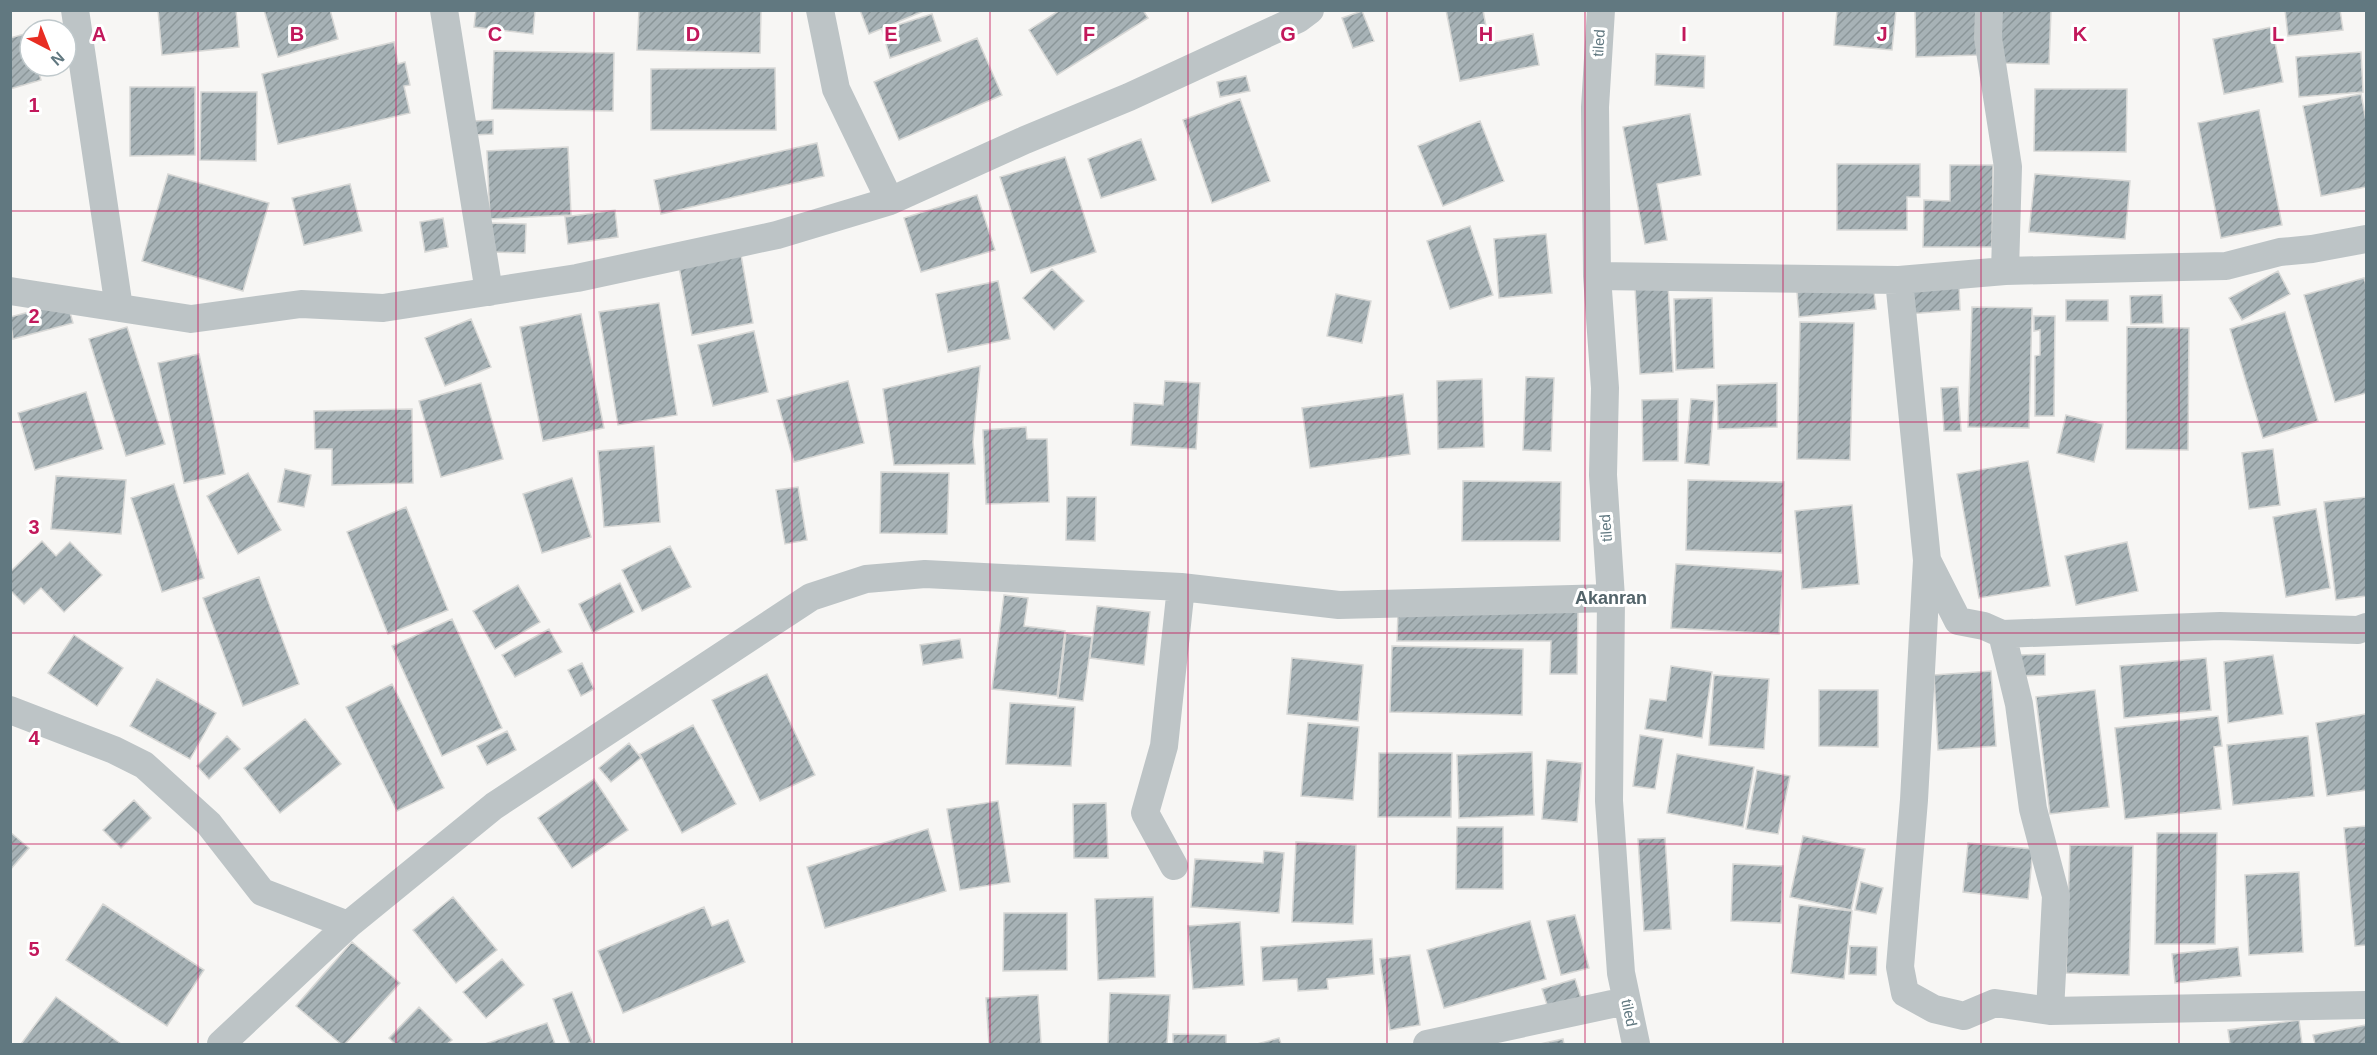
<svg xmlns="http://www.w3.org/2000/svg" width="2377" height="1055" font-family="Helvetica,sans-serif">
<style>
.building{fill:url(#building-hatch);stroke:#d8d8d6;stroke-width:1.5}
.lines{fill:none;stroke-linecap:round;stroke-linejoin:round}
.street{stroke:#bdc4c6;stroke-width:28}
.grid{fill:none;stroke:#c2185b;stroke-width:1.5;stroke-opacity:0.55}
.labels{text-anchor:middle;stroke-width:6;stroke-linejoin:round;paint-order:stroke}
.street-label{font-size:15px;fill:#617880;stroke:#fff}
.quarter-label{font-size:18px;font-weight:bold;fill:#53646a;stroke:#fff}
.grid-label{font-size:20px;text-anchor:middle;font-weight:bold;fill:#c2185b;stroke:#fff;stroke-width:6;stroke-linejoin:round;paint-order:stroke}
</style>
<defs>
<pattern id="building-hatch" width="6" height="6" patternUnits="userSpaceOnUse" patternTransform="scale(1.5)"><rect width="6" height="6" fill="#a7b2b6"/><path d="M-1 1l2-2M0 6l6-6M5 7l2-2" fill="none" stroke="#8b9699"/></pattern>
</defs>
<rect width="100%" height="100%" fill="#f7f6f4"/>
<path class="building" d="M 158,10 L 236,10 L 239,47 L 162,55 Z
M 264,10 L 330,10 L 338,39 L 278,57 Z
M 476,10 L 535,10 L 533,34 L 474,27 Z
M 639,10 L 761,10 L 760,53 L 637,50 Z
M 860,10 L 926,10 L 869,34 Z
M 1060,10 L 1143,10 L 1148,18 L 1057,75 L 1029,30 Z
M 1446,10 L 1483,10 L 1489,43 L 1533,34 L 1539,65 L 1460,81 Z
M 1837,10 L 1896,10 L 1892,50 L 1834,45 Z
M 1915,10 L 1976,10 L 1977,55 L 1916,57 Z
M 2000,10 L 2051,10 L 2049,64 L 1999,63 Z
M 2285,10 L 2340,10 L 2343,30 L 2288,36 Z
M 1362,11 L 1374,41 L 1353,48 L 1342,18 Z
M 932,14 L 941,41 L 890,58 L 882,30 Z
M 2272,27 L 2283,82 L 2224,94 L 2213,39 Z
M 28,33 L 30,66 L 37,66 L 41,80 L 10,89 L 10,38 Z
M 977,38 L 1002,95 L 899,140 L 874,82 Z
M 394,42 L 398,64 L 405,62 L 410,85 L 404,86 L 410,113 L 278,144 L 262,74 Z
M 494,51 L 614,53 L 613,111 L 492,109 Z
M 2361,52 L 2363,92 L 2299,97 L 2296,57 Z
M 1656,54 L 1705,56 L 1704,88 L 1655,85 Z
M 775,68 L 776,130 L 651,130 L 651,69 Z
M 1246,76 L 1250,91 L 1220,97 L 1217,82 Z
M 130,87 L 195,87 L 195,155 L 130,156 Z
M 2035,89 L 2127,89 L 2126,152 L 2034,151 Z
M 201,92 L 257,92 L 256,161 L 200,160 Z
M 2361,94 L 2366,121 L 2366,187 L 2321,196 L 2303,106 Z
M 1240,99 L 1270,181 L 1212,203 L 1183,120 Z
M 2259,110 L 2282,225 L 2221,238 L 2198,123 Z
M 1690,114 L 1701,175 L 1657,184 L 1667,240 L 1645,244 L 1623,127 Z
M 493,120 L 493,134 L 474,135 L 474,121 Z
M 1480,121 L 1504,181 L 1443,206 L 1418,146 Z
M 1141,139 L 1156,180 L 1101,198 L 1088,159 Z
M 817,143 L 824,176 L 661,214 L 654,180 Z
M 568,147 L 571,215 L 490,219 L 487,151 Z
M 1065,157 L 1096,252 L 1031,273 L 1000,177 Z
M 1837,164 L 1920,164 L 1920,197 L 1907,197 L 1907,230 L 1837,230 Z
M 1950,165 L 1993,165 L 1992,247 L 1923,247 L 1924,200 L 1950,201 Z
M 168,174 L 269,203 L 243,291 L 142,261 Z
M 2035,174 L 2130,181 L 2125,239 L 2029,232 Z
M 350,184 L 362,231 L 304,245 L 292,198 Z
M 977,195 L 995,250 L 921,272 L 904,218 Z
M 615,210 L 618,237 L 568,244 L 565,217 Z
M 443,218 L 448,247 L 425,252 L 420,222 Z
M 488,223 L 526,224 L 525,253 L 487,252 Z
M 1470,226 L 1493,295 L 1450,309 L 1427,241 Z
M 1546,234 L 1552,293 L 1499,298 L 1494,239 Z
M 741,255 L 753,323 L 692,335 L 679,267 Z
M 1052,269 L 1084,301 L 1054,330 L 1023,298 Z
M 2278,271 L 2290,294 L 2242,320 L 2229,298 Z
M 2364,278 L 2366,285 L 2366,393 L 2335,402 L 2304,295 Z
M 998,281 L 1010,339 L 948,352 L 936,294 Z
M 1873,284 L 1876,309 L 1799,317 L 1797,292 Z
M 1959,284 L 1960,310 L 1908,314 L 1907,288 Z
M 1668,285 L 1673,372 L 1640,374 L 1635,287 Z
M 1336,294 L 1371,301 L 1362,343 L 1327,336 Z
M 2162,295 L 2163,323 L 2131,324 L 2130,296 Z
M 1712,298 L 1714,368 L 1676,370 L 1674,299 Z
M 2066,300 L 2108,300 L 2108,321 L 2066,321 Z
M 67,302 L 73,323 L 13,339 L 10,317 Z
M 659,303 L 677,415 L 618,425 L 599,312 Z
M 1972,307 L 2032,308 L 2029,428 L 1968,427 Z
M 2285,312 L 2318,421 L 2263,438 L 2230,329 Z
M 581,314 L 604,428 L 543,441 L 520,327 Z
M 2034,316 L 2055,316 L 2054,416 L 2035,416 L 2035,356 L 2040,355 L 2040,330 L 2034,331 Z
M 471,319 L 491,367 L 445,386 L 425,338 Z
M 1800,322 L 1854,323 L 1850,460 L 1797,459 Z
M 127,327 L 165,444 L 126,456 L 89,339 Z
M 2127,327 L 2189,328 L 2188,450 L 2126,449 Z
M 754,331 L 768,392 L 713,406 L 698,345 Z
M 199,354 L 225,474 L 184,483 L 158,363 Z
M 980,366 L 973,442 L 975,464 L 894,465 L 883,389 Z
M 1526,377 L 1554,378 L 1551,451 L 1523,450 Z
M 1482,379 L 1484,447 L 1438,449 L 1437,381 Z
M 848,381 L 864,443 L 794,462 L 777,400 Z
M 1165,381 L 1200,383 L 1196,449 L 1131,445 L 1134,403 L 1163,405 Z
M 481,383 L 503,459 L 441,477 L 419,401 Z
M 1777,383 L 1777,427 L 1718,429 L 1717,385 Z
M 1958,387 L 1961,431 L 1944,431 L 1941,388 Z
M 86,392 L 103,449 L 35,470 L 18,413 Z
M 1403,394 L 1410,454 L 1310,468 L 1302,408 Z
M 1678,399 L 1678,461 L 1643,461 L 1642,400 Z
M 1691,399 L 1714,401 L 1709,465 L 1685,463 Z
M 412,409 L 413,483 L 332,485 L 332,449 L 315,449 L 314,411 Z
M 2066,415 L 2103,424 L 2094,462 L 2057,453 Z
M 1026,427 L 1027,439 L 1047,439 L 1049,502 L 986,504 L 983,430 Z
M 654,446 L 660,522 L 604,527 L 598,451 Z
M 2273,449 L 2280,505 L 2249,509 L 2242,453 Z
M 2028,461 L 2050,586 L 1979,598 L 1957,474 Z
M 285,469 L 311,475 L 304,507 L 278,502 Z
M 881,472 L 949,473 L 947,534 L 880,533 Z
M 248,473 L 281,530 L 238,554 L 207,496 Z
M 56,476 L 126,480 L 121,534 L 51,529 Z
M 572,478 L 591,537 L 542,553 L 523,494 Z
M 1688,480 L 1784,482 L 1782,553 L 1686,550 Z
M 1463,481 L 1561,482 L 1560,541 L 1462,541 Z
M 174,484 L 204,578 L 162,592 L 131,498 Z
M 798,487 L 807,540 L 785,544 L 776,490 Z
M 1067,497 L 1096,497 L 1095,541 L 1066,540 Z
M 2366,497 L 2366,596 L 2336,600 L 2324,502 Z
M 1852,505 L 1859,584 L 1802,589 L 1795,511 Z
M 406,507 L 448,610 L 388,634 L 347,532 Z
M 2316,509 L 2330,588 L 2286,597 L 2273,517 Z
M 42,541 L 56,556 L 70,542 L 102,575 L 64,612 L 41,588 L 24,604 L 10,590 L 10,572 Z
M 2127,542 L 2138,591 L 2076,605 L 2065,556 Z
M 670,546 L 691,587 L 642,611 L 622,570 Z
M 1676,564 L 1783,571 L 1779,634 L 1671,628 Z
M 259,577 L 299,684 L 243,706 L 203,598 Z
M 620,583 L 634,612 L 593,633 L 579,604 Z
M 518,585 L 540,622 L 495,649 L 473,611 Z
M 1004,595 L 1028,598 L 1024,626 L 1065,631 L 1057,696 L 992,689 Z
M 1097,606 L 1150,612 L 1144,665 L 1090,658 Z
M 1398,612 L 1578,612 L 1577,674 L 1550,674 L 1551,641 L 1397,641 Z
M 452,619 L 502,728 L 442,756 L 392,646 Z
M 549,629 L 562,652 L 515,677 L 502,655 Z
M 1066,633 L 1092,637 L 1083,701 L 1058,698 Z
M 74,635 L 123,668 L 97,706 L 48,673 Z
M 960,639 L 963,658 L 923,665 L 920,645 Z
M 1392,646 L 1523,649 L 1522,715 L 1390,712 Z
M 2045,654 L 2045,675 L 2020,676 L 2020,655 Z
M 2273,655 L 2283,714 L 2228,723 L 2224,662 Z
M 1292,658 L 1363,665 L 1358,721 L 1287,714 Z
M 2206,658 L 2211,710 L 2124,718 L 2120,666 Z
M 582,663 L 594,689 L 581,696 L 568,670 Z
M 1671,666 L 1712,672 L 1702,738 L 1645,729 L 1650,699 L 1666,701 Z
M 1991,671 L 1996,746 L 1938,750 L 1934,675 Z
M 767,674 L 815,775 L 760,801 L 712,700 Z
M 1714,675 L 1769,679 L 1764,749 L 1709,745 Z
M 157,679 L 216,713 L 190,759 L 130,726 Z
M 392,684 L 444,788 L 397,811 L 346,707 Z
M 1819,690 L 1878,690 L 1878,747 L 1819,746 Z
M 2095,690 L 2109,807 L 2050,814 L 2036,697 Z
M 1010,703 L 1075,707 L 1071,766 L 1006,764 Z
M 2366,714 L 2366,790 L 2327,796 L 2316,723 Z
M 2218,716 L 2222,746 L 2214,747 L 2221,809 L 2125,819 L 2115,728 Z
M 305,719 L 341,764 L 280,813 L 244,768 Z
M 1308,723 L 1359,727 L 1353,800 L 1301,796 Z
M 693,725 L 736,804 L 682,833 L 640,754 Z
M 507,731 L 516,750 L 487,765 L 477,746 Z
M 1640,735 L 1663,739 L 1655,789 L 1633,786 Z
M 227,736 L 240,749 L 209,779 L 197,766 Z
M 2308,736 L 2314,796 L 2233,805 L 2227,745 Z
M 629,743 L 641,758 L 611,782 L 599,768 Z
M 1532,752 L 1534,815 L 1459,818 L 1457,755 Z
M 1379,753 L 1452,753 L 1451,817 L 1378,817 Z
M 1677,754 L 1754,767 L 1743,827 L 1667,813 Z
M 1547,760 L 1582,763 L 1577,822 L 1542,819 Z
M 1757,770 L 1790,776 L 1778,834 L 1746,829 Z
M 594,779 L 628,830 L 572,868 L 538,818 Z
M 134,800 L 151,818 L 121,848 L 103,830 Z
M 998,801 L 1010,882 L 960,890 L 947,809 Z
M 1106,803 L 1108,858 L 1074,858 L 1073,804 Z
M 2366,826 L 2366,945 L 2355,946 L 2344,828 Z
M 1457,827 L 1503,827 L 1503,889 L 1456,889 Z
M 928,829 L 946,891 L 825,928 L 807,867 Z
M 10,832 L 29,848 L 10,870 Z
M 2157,833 L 2217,833 L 2215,944 L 2155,944 Z
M 1803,836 L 1865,849 L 1851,910 L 1790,897 Z
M 1665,838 L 1671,929 L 1644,931 L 1638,839 Z
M 1296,842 L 1356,845 L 1353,924 L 1292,922 Z
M 1968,843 L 2033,849 L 2028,899 L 1963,892 Z
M 2070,845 L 2133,846 L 2129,975 L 2066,973 Z
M 1264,851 L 1284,853 L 1279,913 L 1191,907 L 1195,859 L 1263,863 Z
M 1733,864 L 1783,866 L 1781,923 L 1731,921 Z
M 2299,872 L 2303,952 L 2249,955 L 2245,875 Z
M 1861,882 L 1883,888 L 1876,914 L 1855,910 Z
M 453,897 L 497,950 L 456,983 L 413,930 Z
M 1153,897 L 1155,977 L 1098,980 L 1095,899 Z
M 103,904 L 204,970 L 167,1026 L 66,960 Z
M 1799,905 L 1852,911 L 1844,979 L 1791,973 Z
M 704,907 L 712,926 L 728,920 L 745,962 L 623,1013 L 598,951 Z
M 1004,913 L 1067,913 L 1067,970 L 1003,971 Z
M 1575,915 L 1589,968 L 1561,975 L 1547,921 Z
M 1530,921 L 1546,979 L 1444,1008 L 1427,950 Z
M 1240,922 L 1244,985 L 1193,989 L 1188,926 Z
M 1372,939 L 1374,974 L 1327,979 L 1328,989 L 1298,991 L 1297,979 L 1263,981 L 1261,947 Z
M 352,942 L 400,983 L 345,1044 L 341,1044 L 296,1006 Z
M 1850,946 L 1877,947 L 1876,975 L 1849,974 Z
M 2238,947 L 2241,976 L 2175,983 L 2172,954 Z
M 1410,955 L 1420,1025 L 1390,1030 L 1380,959 Z
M 502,959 L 524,985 L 486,1018 L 463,992 Z
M 1575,979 L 1581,998 L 1548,1008 L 1542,989 Z
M 572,992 L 592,1042 L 587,1044 L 570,1044 L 553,999 Z
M 1110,993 L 1170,995 L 1167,1044 L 1108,1044 Z
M 1038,995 L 1041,1044 L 989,1044 L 986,998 Z
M 56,997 L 121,1044 L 21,1044 Z
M 419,1007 L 452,1040 L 447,1044 L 395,1044 L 389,1038 Z
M 2299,1020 L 2302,1044 L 2230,1044 L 2228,1030 Z
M 547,1023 L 555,1044 L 485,1044 Z
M 2366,1025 L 2366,1044 L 2315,1044 L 2313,1035 Z
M 1173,1034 L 1226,1035 L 1226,1044 L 1173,1044 Z
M 1279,1038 L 1281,1044 L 1257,1044 Z
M 1563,1039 L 1564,1044 L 1540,1044 Z"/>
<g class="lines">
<path class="street" d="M 75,10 L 119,308
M 444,10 L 489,292
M 820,10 L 836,89 L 890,201
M 1601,10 L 1595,107 L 1597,276 L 1605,388 L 1603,475 L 1611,598 L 1609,801 L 1621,973 L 1636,1044
M 1989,10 L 1988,38 L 2008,167 L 2005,271
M 1597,276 L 1899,280 L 2005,271 L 2226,266 L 2280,252 L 2312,249 L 2366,239
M 1899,280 L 1927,560 L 1958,621 L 1984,626 L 2002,634 L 2019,704 L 2033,809 L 2056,896 L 2050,1011
M 10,291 L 191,319 L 301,304 L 383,308 L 577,278 L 777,235 L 890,201 L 1025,140 L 1129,97 L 1298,19 L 1310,10
M 1927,560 L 1914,800 L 1900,967 L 1905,993 L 1934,1009 L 1964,1016 L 1995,1003 L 2050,1011 L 2366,1005
M 2002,634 L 2220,626 L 2358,630 L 2366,627
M 10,710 L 114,750 L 144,765 L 209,824 L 262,892 L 348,925
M 1174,866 L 1145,813 L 1164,746 L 1181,587
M 221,1044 L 348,925 L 494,806 L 811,597 L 866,579 L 925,574 L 1181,587 L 1339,605 L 1611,598
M 1427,1044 L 1626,1001"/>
</g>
<path class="grid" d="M 198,10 L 198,1044M 396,10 L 396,1044M 594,10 L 594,1044M 792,10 L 792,1044M 990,10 L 990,1044M 1188,10 L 1188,1044M 1387,10 L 1387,1044M 1585,10 L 1585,1044M 1783,10 L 1783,1044M 1981,10 L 1981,1044M 2179,10 L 2179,1044M 10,211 L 2366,211M 10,422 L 2366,422M 10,633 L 2366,633M 10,844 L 2366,844"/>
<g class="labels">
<g class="street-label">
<text transform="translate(1599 43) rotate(-86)" y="5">tiled</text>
<text transform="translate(1606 528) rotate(-94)" y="5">tiled</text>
<text transform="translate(1629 1013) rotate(78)" y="5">tiled</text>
</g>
<g class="quarter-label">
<text x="1611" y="604">Akanran</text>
</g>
</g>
<g class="grid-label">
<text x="99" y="41">A</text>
<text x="297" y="41">B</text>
<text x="495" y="41">C</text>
<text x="693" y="41">D</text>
<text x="891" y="41">E</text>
<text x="1089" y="41">F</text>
<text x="1288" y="41">G</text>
<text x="1486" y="41">H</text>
<text x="1684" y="41">I</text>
<text x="1882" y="41">J</text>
<text x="2080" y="41">K</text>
<text x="2278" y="41">L</text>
<text x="34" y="112">1</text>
<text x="34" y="323">2</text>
<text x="34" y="534">3</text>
<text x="34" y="745">4</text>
<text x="34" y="956">5</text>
</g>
<rect width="2377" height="1055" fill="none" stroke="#617880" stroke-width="24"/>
<g transform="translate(48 48) rotate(138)"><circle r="28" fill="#ffffff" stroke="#c0c9cc" stroke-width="1.5"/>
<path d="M0-4.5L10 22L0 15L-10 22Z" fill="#e82d23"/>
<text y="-9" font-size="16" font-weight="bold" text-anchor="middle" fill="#617880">N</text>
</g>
</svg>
